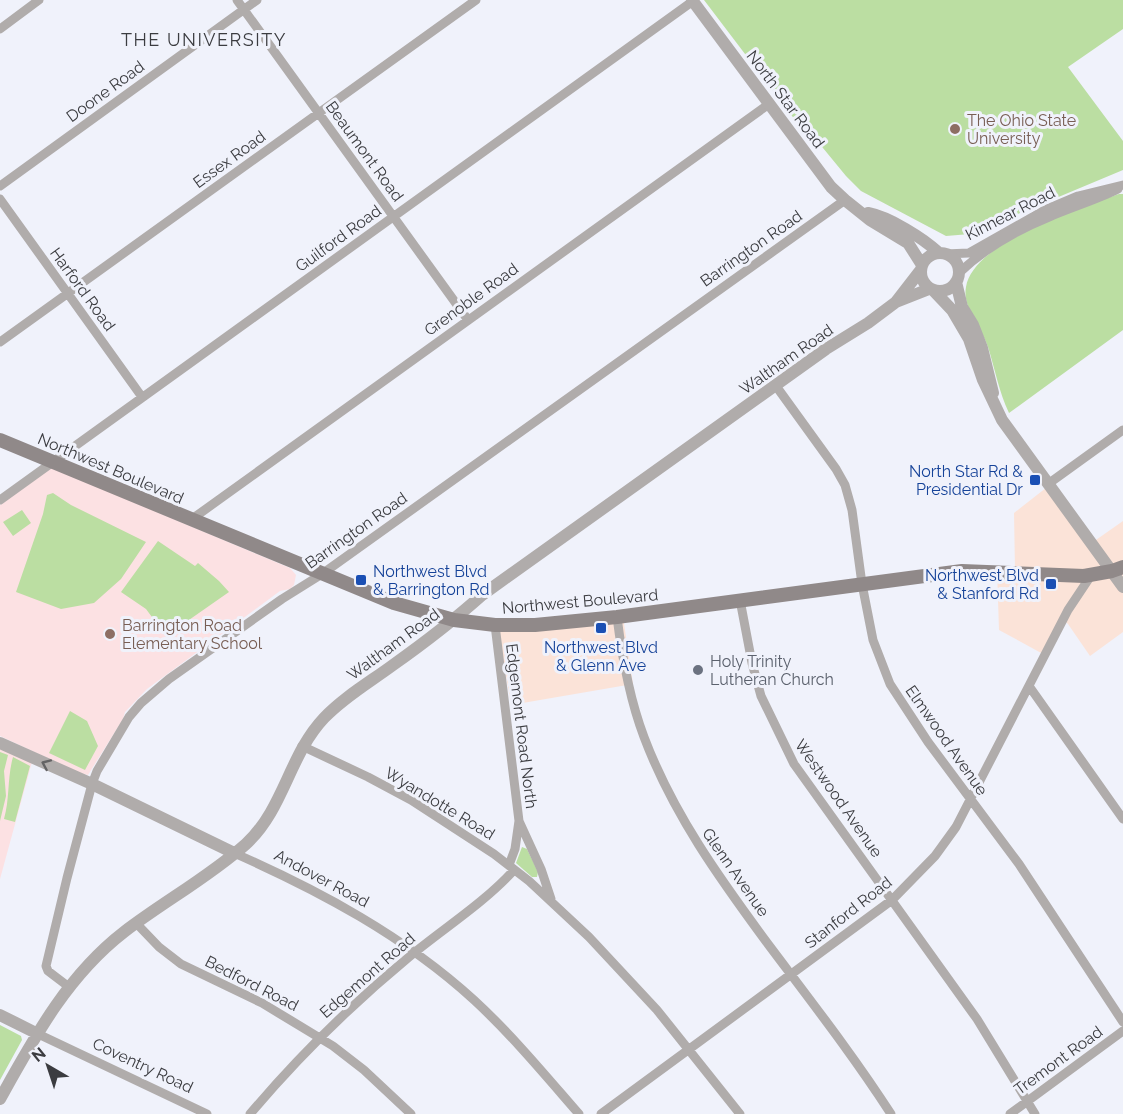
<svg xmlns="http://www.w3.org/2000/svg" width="1123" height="1114" font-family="Raleway,sans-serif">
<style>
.commercial{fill:#fbe3d8}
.education{fill:#fce1e3}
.green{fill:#bbdea2}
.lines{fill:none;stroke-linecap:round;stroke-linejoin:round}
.minor{stroke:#b0acab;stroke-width:9}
.tertiary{stroke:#b0acab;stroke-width:12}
.secondary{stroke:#908989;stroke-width:14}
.oneway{stroke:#646365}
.education-dot{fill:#8d6e63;stroke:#f0f2fb;stroke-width:2}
.transit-dot{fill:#1a4fb4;stroke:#f0f2fb;stroke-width:2}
.worship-dot{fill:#6b7280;stroke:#f0f2fb;stroke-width:2}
.labels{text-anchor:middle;stroke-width:6;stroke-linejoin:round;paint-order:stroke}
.street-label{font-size:16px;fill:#3b3c40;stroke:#f0f2fb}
.education-label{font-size:16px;fill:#785e54;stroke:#f0f2fb;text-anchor:start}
.transit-label{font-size:16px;fill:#164399;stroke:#f0f2fb;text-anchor:end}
.worship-label{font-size:16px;fill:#5b616d;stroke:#f0f2fb;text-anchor:start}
.neighbourhood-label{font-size:18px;letter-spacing:1.5px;fill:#3b3c40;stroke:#f0f2fb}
</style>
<rect width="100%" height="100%" fill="#f0f2fb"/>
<path class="commercial" d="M 1051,484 L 1093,542 L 1123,521 L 1123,632 L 1090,656 L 1068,624 L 1061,618 L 1043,654 L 999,630 L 997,569 L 1015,571 L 1014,513 Z
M 622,610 L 633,684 L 511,705 L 497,621 L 561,618 Z"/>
<path class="education" d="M 53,468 L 290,568 L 296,575 L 294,585 L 290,589 L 280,591 L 147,689 L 125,712 L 123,719 L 88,775 L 79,773 L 0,736 L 0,505 L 48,470 Z
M 0,749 L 32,762 L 0,879 Z"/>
<path class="green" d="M 704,0 L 1123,0 L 1123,29 L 1068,67 L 1123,141 L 1123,170 L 970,234 L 946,236 L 861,191 L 846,176 L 809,131 L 805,133 Z
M 1119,194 L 1123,194 L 1123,330 L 1009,413 C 999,392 995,369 988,347 C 982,328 962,308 966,287 C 973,242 1081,207 1119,194 Z
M 53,493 L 71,505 L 146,542 L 121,579 L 94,603 L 61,609 L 16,592 L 43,514 L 47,495 Z
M 22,510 L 31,523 L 13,536 L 3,522 Z
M 158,541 L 195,566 L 198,563 L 219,581 L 229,592 L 166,636 L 146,609 L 121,592 Z
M 70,711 L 87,721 L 98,746 L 85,770 L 49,753 Z
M 0,752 L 8,755 L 4,771 L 6,796 L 0,821 Z
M 13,757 L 30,766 L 15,822 L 4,819 C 10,798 7,778 13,757 Z
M 522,847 L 527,849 L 538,872 L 537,877 L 532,877 L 516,863 Z
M 0,1025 L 21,1036 L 22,1040 L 0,1080 Z"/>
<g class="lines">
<path class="minor" d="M 237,0 L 468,320
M 0,29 L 39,0
M 0,186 L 257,0
M 0,199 L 142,397
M 945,254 L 969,253 L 1045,210 L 1078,196 L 1123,185
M 959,273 C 984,249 1017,230 1049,217 C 1072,207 1096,200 1118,189
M 0,342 L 476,0
M 776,386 L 836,469 L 845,485 L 852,510 L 862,584 L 873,640 L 890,684 L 928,742 L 1019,864 L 1123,1022
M 1048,484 L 1123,430
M 0,500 L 693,1
M 192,519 L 769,104
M 740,600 L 752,663 L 761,696 L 794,764 L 977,1019 L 1035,1114
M 617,617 C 622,657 630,700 644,737 C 673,814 720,879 768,944 C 810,1000 853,1055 891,1114
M 495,625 L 519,821 L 515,849 L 509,865
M 1029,686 L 1123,819
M 302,746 L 368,777 L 411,800 L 494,854 L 529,881 L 589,937 L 657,1010 L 740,1114
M 519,821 L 541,869 L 551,899
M 234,853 C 320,891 404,936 474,1000 C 512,1035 545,1075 579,1114
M 136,923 L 159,947 L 181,964 L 262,1003 L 333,1046 L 364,1070 L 411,1114
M 69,987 L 48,971 L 46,966 L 67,878 L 92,784 L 97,771 L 129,717 L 141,703 L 169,679 L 282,599 L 322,574 L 845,200
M 36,1033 L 207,1114
M 250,1114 C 299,1056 351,1005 409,957 C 444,928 484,903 514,870
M 601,1114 L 892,900 L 935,856 L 956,827 L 1068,610 L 1092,574
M 1010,1114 L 1123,1031"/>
<path class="tertiary" d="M 692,0 L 831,187 L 845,200 L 870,220 L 908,243 L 922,265
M 868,213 C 889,217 923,238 939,253
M921 272a19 19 0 1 1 38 0a19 19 0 1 1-38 0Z
M 956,282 L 962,307 L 973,325 L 982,348 L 993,393
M 934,291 L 952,310 L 969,339 L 983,380 L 1002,420 L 1123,587
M 896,302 L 920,271
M 0,743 L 92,784 L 234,853
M 0,1015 L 36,1033
M 0,1099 C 34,1038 67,976 124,932 C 163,902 209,877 246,844 C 284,809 289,755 324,718 C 344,697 370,682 393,665 C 424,643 454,620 482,595 L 826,349 L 868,323 L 896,302 L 929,289"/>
<path class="secondary" d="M 0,440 L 394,603 L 454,620 L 495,625 L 535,625 L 617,617 L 962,571 L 1084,576 L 1112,571 L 1123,567"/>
</g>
<defs><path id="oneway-chevron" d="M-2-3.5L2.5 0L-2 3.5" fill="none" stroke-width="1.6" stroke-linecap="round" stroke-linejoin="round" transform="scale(1.5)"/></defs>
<use class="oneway" href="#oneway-chevron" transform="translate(46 764) rotate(-156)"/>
<g class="education-dot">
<circle cx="955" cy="129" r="6"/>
<circle cx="110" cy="634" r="6"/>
</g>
<g class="transit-dot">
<rect x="1029" y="474" width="12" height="12" rx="3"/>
<rect x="355" y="574" width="12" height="12" rx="3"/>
<rect x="1045" y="578" width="12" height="12" rx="3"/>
<rect x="595" y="622" width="12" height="12" rx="3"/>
</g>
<circle class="worship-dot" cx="698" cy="670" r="6"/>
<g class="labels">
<g class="street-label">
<text transform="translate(105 91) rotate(-36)" y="6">Doone Road</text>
<text transform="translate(786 99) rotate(53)" y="6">North Star Road</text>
<text transform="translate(365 151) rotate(54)" y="6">Beaumont Road</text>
<text transform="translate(229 159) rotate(-36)" y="6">Essex Road</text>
<text transform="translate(1010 213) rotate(-27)" y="6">Kinnear Road</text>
<text transform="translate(338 238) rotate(-36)" y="6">Guilford Road</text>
<text transform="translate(751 248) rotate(-35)" y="6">Barrington Road</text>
<text transform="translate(83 289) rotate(54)" y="6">Harford Road</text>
<text transform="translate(471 299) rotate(-36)" y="6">Grenoble Road</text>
<text transform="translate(786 359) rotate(-35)" y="6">Waltham Road</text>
<text transform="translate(111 468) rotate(23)" y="6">Northwest Boulevard</text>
<text transform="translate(356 530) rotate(-35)" y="6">Barrington Road</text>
<text transform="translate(580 601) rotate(-5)" y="6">Northwest Boulevard</text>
<text transform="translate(393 644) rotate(-36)" y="6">Waltham Road</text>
<text transform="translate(522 726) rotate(83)" y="6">Edgemont Road North</text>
<text transform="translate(947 740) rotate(55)" y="6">Elmwood Avenue</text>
<text transform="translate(839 798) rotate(55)" y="6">Westwood Avenue</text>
<text transform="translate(440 803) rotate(31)" y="6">Wyandotte Road</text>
<text transform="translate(736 872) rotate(55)" y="6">Glenn Avenue</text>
<text transform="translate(322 878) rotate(28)" y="6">Andover Road</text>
<text transform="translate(848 912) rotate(-38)" y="6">Stanford Road</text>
<text transform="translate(367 975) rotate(-41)" y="6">Edgemont Road</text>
<text transform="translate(252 983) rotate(27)" y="6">Bedford Road</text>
<text transform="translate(1058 1060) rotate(-36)" y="6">Tremont Road</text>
<text transform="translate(143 1065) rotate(25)" y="6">Coventry Road</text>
</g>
<g class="education-label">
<text x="967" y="126">The Ohio State<tspan x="967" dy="18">University</tspan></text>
<text x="122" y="631">Barrington Road<tspan x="122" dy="18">Elementary School</tspan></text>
</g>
<g class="transit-label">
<text x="1023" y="477">North Star Rd &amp;<tspan x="1023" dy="18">Presidential Dr</tspan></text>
<text x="373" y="577" text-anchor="start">Northwest Blvd<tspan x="373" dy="18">&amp; Barrington Rd</tspan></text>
<text x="1039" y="581">Northwest Blvd<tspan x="1039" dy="18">&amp; Stanford Rd</tspan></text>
<text x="601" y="653" text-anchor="middle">Northwest Blvd<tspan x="601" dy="18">&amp; Glenn Ave</tspan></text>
</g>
<g class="worship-label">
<text x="710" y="667">Holy Trinity<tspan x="710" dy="18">Lutheran Church</tspan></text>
</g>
<g class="neighbourhood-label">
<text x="204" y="46">THE UNIVERSITY</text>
</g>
</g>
<g transform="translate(48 1066) rotate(321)" stroke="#f0f2fb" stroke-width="4.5" paint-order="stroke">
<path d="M0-4.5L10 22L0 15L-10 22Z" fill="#3b3c40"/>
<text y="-9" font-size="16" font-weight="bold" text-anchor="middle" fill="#3b3c40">N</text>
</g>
</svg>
